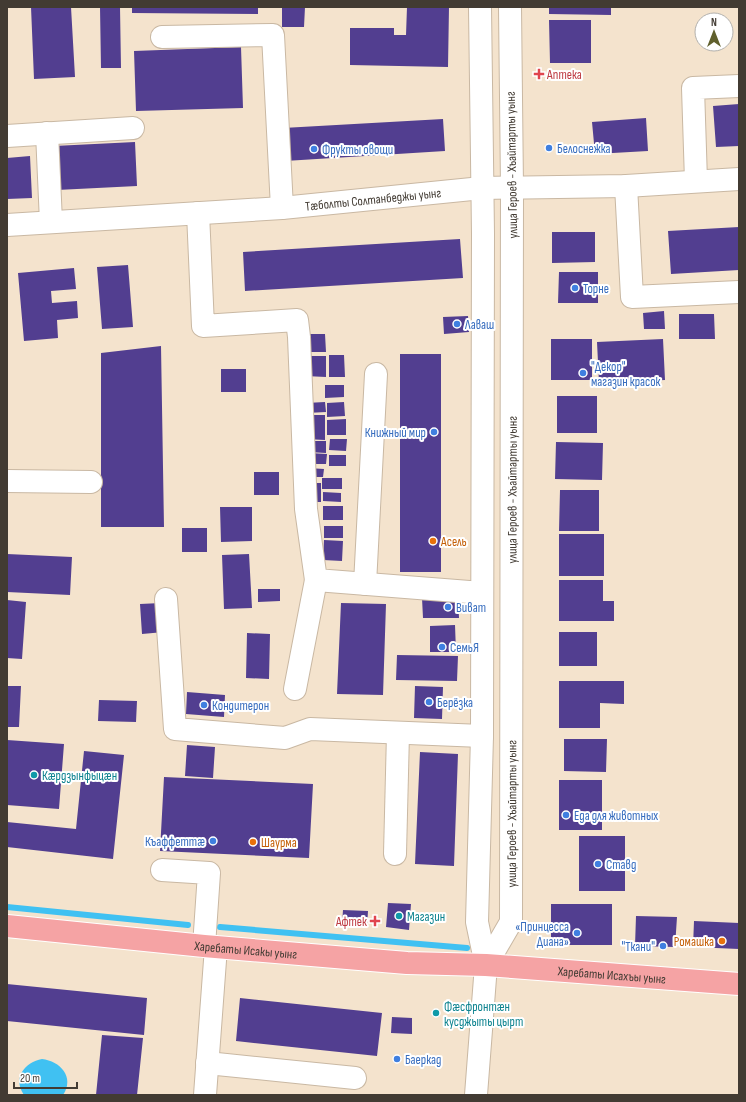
<svg xmlns="http://www.w3.org/2000/svg" width="746" height="1102" font-family="'Sofia Sans Condensed',sans-serif">
<style>
.water{fill:#40c1f2}
.lines{fill:none;stroke-linecap:round;stroke-linejoin:round}
.stream{stroke:#40c1f2;stroke-width:6}
.building{fill:#523e90}
.minor-casing{stroke:#c9b8a3;stroke-width:24}
.major-casing{stroke:#fff;stroke-width:24}
.minor{stroke:#fff;stroke-width:22}
.major{stroke:#f5a3a4;stroke-width:22}
.health-dot{fill:#e0444e;stroke:#fff;stroke-width:1.5}
.shop-dot{fill:#3f7fe0;stroke:#fff;stroke-width:1.5}
.food-dot{fill:#e8710a;stroke:#fff;stroke-width:1.5}
.culture-dot{fill:#0f9aa8;stroke:#fff;stroke-width:1.5}
.labels{text-anchor:middle;stroke-width:4;stroke-linejoin:round;paint-order:stroke}
.health-label{font-size:13px;fill:#be3a42;stroke:#fff;text-anchor:start}
.shop-label{font-size:13px;fill:#366cbe;stroke:#fff;text-anchor:start}
.street-label{font-size:13px;fill:#423b33;stroke:#fff}
.food-label{font-size:13px;fill:#c56008;stroke:#fff;text-anchor:start}
.culture-label{font-size:13px;fill:#0d838f;stroke:#fff;text-anchor:start}
</style>
<rect width="100%" height="100%" fill="#f4e3cd"/>
<path class="water" d="M 42,1059 C 60,1061 75,1077 63,1095 L 24,1095 C 12,1078 25,1062 42,1059 Z"/>
<g class="lines">
<path class="stream" d="M 7,907 L 188,925
M 220,927 L 467,948"/>
</g>
<path class="building" d="M 31,7 L 71,7 L 75,77 L 34,79 Z
M 100,7 L 120,7 L 121,68 L 101,68 Z
M 132,7 L 258,7 L 258,14 L 132,13 Z
M 282,7 L 305,7 L 304,27 L 282,27 Z
M 407,7 L 449,7 L 448,67 L 350,65 L 350,28 L 394,28 L 394,35 L 406,35 Z
M 549,7 L 611,7 L 611,15 L 549,14 Z
M 549,20 L 591,20 L 591,63 L 550,63 Z
M 241,47 L 243,108 L 136,111 L 134,51 Z
M 739,104 L 739,146 L 716,147 L 713,106 Z
M 646,118 L 648,151 L 595,154 L 592,122 Z
M 443,119 L 445,151 L 285,161 L 283,128 Z
M 135,142 L 137,186 L 57,190 L 54,146 Z
M 30,156 L 32,198 L 7,199 L 7,158 Z
M 739,227 L 739,270 L 671,274 L 668,231 Z
M 552,232 L 595,232 L 595,262 L 552,263 Z
M 460,239 L 463,278 L 245,291 L 243,252 Z
M 128,265 L 133,327 L 102,329 L 97,267 Z
M 74,268 L 76,289 L 51,291 L 52,303 L 77,301 L 78,318 L 57,320 L 58,338 L 24,341 L 18,273 Z
M 559,272 L 598,272 L 598,303 L 558,303 Z
M 664,311 L 665,329 L 644,329 L 643,313 Z
M 679,314 L 714,314 L 715,339 L 679,339 Z
M 468,316 L 469,332 L 444,334 L 443,317 Z
M 306,334 L 325,334 L 326,352 L 307,352 Z
M 551,339 L 592,339 L 592,380 L 551,380 Z
M 663,339 L 665,380 L 599,383 L 597,342 Z
M 161,346 L 164,527 L 101,527 L 101,353 Z
M 400,354 L 441,354 L 441,572 L 400,572 Z
M 329,355 L 344,355 L 345,377 L 329,377 Z
M 306,356 L 326,356 L 326,377 L 305,376 Z
M 221,369 L 246,369 L 246,392 L 221,392 Z
M 325,385 L 344,385 L 344,397 L 325,398 Z
M 557,396 L 597,396 L 597,433 L 557,433 Z
M 325,402 L 326,412 L 307,413 L 306,403 Z
M 344,402 L 345,416 L 327,417 L 327,403 Z
M 306,415 L 325,415 L 325,440 L 305,439 Z
M 346,419 L 346,435 L 327,435 L 327,420 Z
M 330,439 L 347,439 L 346,451 L 329,450 Z
M 308,441 L 326,441 L 326,453 L 308,452 Z
M 556,442 L 603,443 L 602,480 L 555,479 Z
M 309,453 L 327,454 L 326,464 L 309,464 Z
M 329,455 L 346,455 L 346,466 L 329,466 Z
M 308,468 L 324,469 L 323,477 L 308,477 Z
M 254,472 L 279,472 L 279,495 L 254,495 Z
M 322,478 L 342,478 L 342,489 L 322,489 Z
M 309,483 L 321,483 L 321,502 L 309,502 Z
M 560,490 L 599,490 L 599,531 L 559,531 Z
M 323,492 L 341,493 L 341,502 L 323,501 Z
M 323,506 L 343,506 L 343,520 L 323,520 Z
M 220,507 L 252,507 L 252,541 L 221,542 Z
M 324,526 L 343,526 L 343,538 L 324,538 Z
M 182,528 L 207,528 L 207,552 L 182,552 Z
M 559,534 L 604,534 L 604,576 L 559,576 Z
M 324,540 L 343,541 L 342,561 L 323,560 Z
M 7,554 L 72,557 L 70,595 L 7,592 Z
M 249,554 L 252,608 L 224,609 L 222,555 Z
M 559,580 L 603,580 L 603,601 L 614,601 L 614,621 L 559,621 Z
M 258,589 L 280,589 L 280,601 L 258,602 Z
M 458,597 L 459,618 L 423,618 L 422,598 Z
M 7,600 L 26,602 L 22,659 L 7,658 Z
M 161,603 L 164,632 L 142,634 L 140,604 Z
M 341,603 L 386,604 L 383,695 L 337,694 Z
M 455,625 L 456,652 L 430,652 L 430,626 Z
M 559,632 L 597,632 L 597,666 L 559,666 Z
M 247,633 L 270,634 L 269,679 L 246,678 Z
M 397,655 L 458,656 L 457,681 L 396,680 Z
M 559,681 L 624,681 L 624,704 L 600,703 L 600,728 L 559,728 Z
M 7,686 L 21,686 L 19,727 L 7,727 Z
M 415,686 L 443,687 L 442,719 L 414,718 Z
M 187,692 L 225,695 L 224,717 L 186,714 Z
M 99,700 L 137,701 L 136,722 L 98,721 Z
M 564,739 L 607,739 L 606,772 L 564,771 Z
M 7,740 L 64,744 L 59,809 L 7,805 Z
M 187,745 L 215,747 L 213,778 L 185,776 Z
M 84,751 L 124,755 L 113,859 L 7,847 L 7,822 L 76,829 Z
M 420,752 L 458,754 L 454,866 L 415,864 Z
M 164,777 L 313,784 L 309,858 L 160,851 Z
M 559,780 L 602,780 L 602,830 L 559,830 Z
M 579,836 L 625,836 L 625,891 L 579,891 Z
M 388,903 L 411,904 L 409,930 L 386,927 Z
M 551,904 L 612,904 L 612,945 L 551,945 Z
M 343,910 L 368,911 L 367,927 L 342,925 Z
M 636,916 L 677,917 L 675,947 L 635,946 Z
M 694,921 L 739,923 L 739,949 L 693,947 Z
M 7,984 L 147,998 L 144,1035 L 7,1021 Z
M 240,998 L 382,1013 L 377,1056 L 236,1041 Z
M 392,1017 L 412,1018 L 412,1034 L 391,1033 Z
M 102,1035 L 143,1038 L 137,1095 L 96,1095 Z"/>
<g class="lines">
<defs>
<g id="minor">
<path d="M 162,37 L 273,35 L 282,208"/>
<path d="M 47,133 L 51,222"/>
<path d="M 7,136 L 133,128"/>
<path d="M 696,181 L 693,88 L 739,86"/>
<path d="M 626,186 L 632,297 L 739,292"/>
<path d="M 198,213 L 203,326 L 297,320 L 299,337 L 306,509 L 316,580 L 482,593"/>
<path id="s1" d="M 7,225 L 282,208 L 482,188 L 626,186 L 739,179"/>
<path d="M 7,481 L 91,482"/>
<path d="M 365,584 L 376,374"/>
<path d="M 166,599 L 175,729 L 285,738 L 310,729 L 482,736"/>
<path d="M 295,689 L 316,580"/>
<path d="M 395,854 L 398,733"/>
<path d="M 162,870 L 209,873 L 204,946"/>
<path id="s2" d="M 486,965 L 511,922 L 512,188 L 510,7"/>
<path d="M 207,1063 L 355,1078"/>
<path d="M 205,1095 L 216,947"/>
<path d="M 476,1095 L 486,965 L 477,922 L 482,736 L 483,234 L 480,7"/>
</g>
<g id="major">
<path id="s3" d="M 7,926 L 204,946 L 407,963 L 486,965 L 739,984"/>
</g>
</defs>
<use href="#minor" class="minor-casing"/>
<use href="#major" class="major-casing"/>
<use href="#minor" class="minor"/>
<use href="#major" class="major"/>
</g>
<g class="health-dot">
<path d="M537 68h4v4h4v4h-4v4h-4v-4h-4v-4h4z"/>
<path d="M373 915h4v4h4v4h-4v4h-4v-4h-4v-4h4z"/>
</g>
<g class="shop-dot">
<circle cx="549" cy="148" r="4"/>
<circle cx="314" cy="149" r="4"/>
<circle cx="575" cy="288" r="4"/>
<circle cx="457" cy="324" r="4"/>
<circle cx="583" cy="373" r="4"/>
<circle cx="434" cy="432" r="4"/>
<circle cx="448" cy="607" r="4"/>
<circle cx="442" cy="647" r="4"/>
<circle cx="429" cy="702" r="4"/>
<circle cx="204" cy="705" r="4"/>
<circle cx="566" cy="815" r="4"/>
<circle cx="213" cy="841" r="4"/>
<circle cx="598" cy="864" r="4"/>
<circle cx="577" cy="933" r="4"/>
<circle cx="663" cy="946" r="4"/>
<circle cx="397" cy="1059" r="4"/>
</g>
<g class="food-dot">
<circle cx="433" cy="541" r="4"/>
<circle cx="253" cy="842" r="4"/>
<circle cx="722" cy="941" r="4"/>
</g>
<g class="culture-dot">
<circle cx="34" cy="775" r="4"/>
<circle cx="399" cy="916" r="4"/>
<circle cx="436" cy="1013" r="4"/>
</g>
<g class="labels">
<g class="health-label">
<text x="547" y="79">Аптека</text>
<text x="367" y="926" text-anchor="end">Афтек</text>
</g>
<g class="shop-label">
<text x="557" y="153">Белоснежка</text>
<text x="322" y="154">Фрукты овощи</text>
<text x="583" y="293">Торне</text>
<text x="465" y="329">Лаваш</text>
<text x="591" y="371">"Декор"<tspan x="591" dy="15">магазин красок</tspan></text>
<text x="426" y="437" text-anchor="end">Книжный мир</text>
<text x="456" y="612">Виват</text>
<text x="450" y="652">СемьЯ</text>
<text x="437" y="707">Берёзка</text>
<text x="212" y="710">Кондитерон</text>
<text x="574" y="820">Еда для животных</text>
<text x="205" y="846" text-anchor="end">Къаффеттæ</text>
<text x="606" y="869">Ставд</text>
<text x="569" y="931" text-anchor="end">«Принцесса<tspan x="569" dy="15">Диана»</tspan></text>
<text x="655" y="951" text-anchor="end">"Ткани"</text>
<text x="405" y="1064">Баеркад</text>
</g>
<g class="street-label">
<text transform="translate(511 165) rotate(-91)" y="5">улица Героев - Хъайтарты уынг</text>
<text dy="5" stroke="none"><textPath href="#s1" startOffset="367">Тæболты Солтанбеджы уынг</textPath></text>
<text dy="5" stroke="none"><textPath href="#s2" startOffset="482">улица Героев - Хъайтарты уынг</textPath></text>
<text dy="5" stroke="none"><textPath href="#s2" startOffset="158">улица Героев - Хъайтарты уынг</textPath></text>
<text dy="5" stroke="none"><textPath href="#s3" startOffset="240">Харебаты Исакы уынг</textPath></text>
<text dy="5" stroke="none"><textPath href="#s3" startOffset="607">Харебаты Исахъы уынг</textPath></text>
</g>
<g class="food-label">
<text x="441" y="546">Асель</text>
<text x="261" y="847">Шаурма</text>
<text x="714" y="946" text-anchor="end">Ромашка</text>
</g>
<g class="culture-label">
<text x="42" y="780">Кæрдзынфыцæн</text>
<text x="407" y="921">Магазин</text>
<text x="444" y="1011">Фæсфронтæн<tspan x="444" dy="15">кусджыты цырт</tspan></text>
</g>
</g>
<rect width="746" height="1102" fill="none" stroke="#423b33" stroke-width="16"/>
<g transform="translate(714 32)"><circle r="19" fill="#ffffff" stroke="#b3b1ad"/>
<path d="M0-3L7 15L0 10L-7 15Z" fill="#60602d"/>
<text y="-6" font-size="11" font-weight="bold" text-anchor="middle" fill="#423b33">N</text>
</g>
<path d="M14 1082v6h63v-6" fill="none" stroke="#423b33" stroke-width="2"/>
<text x="20" y="1082" font-size="12" fill="#423b33" stroke="#ffffff" stroke-width="3" paint-order="stroke">20 m</text>
</svg>
